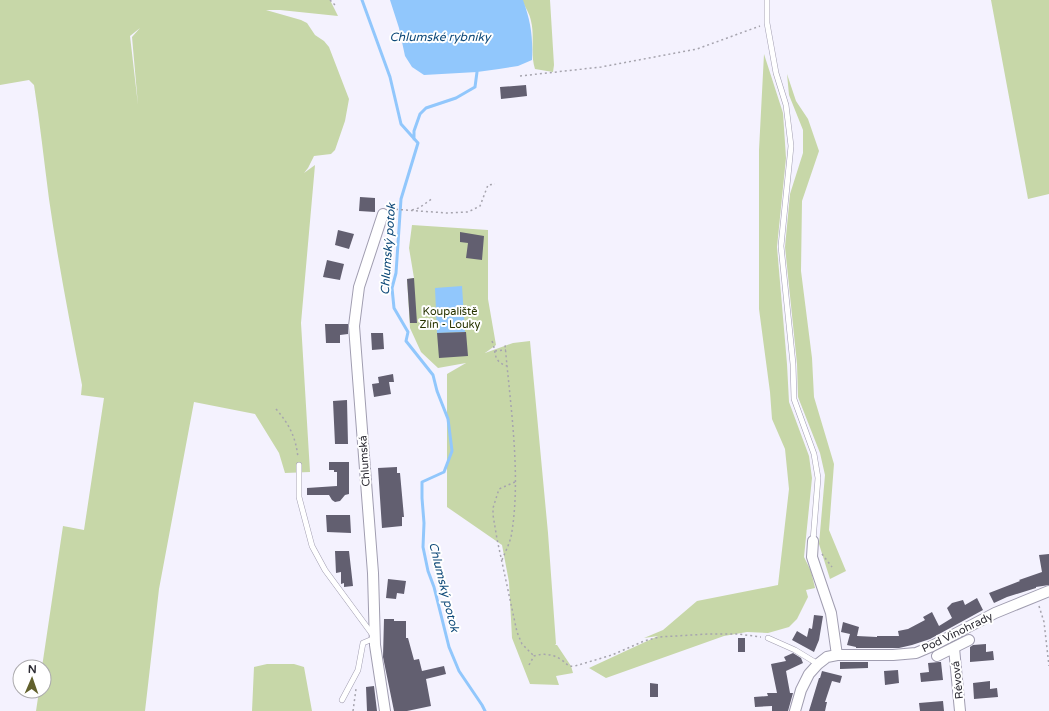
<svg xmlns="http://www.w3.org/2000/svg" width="1049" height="711" font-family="'Varela Round',sans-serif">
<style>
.green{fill:#c7d7a8;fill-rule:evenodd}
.water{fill:#91c7fc}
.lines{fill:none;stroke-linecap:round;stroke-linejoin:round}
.stream{stroke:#91c7fc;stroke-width:3}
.building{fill:#625f70}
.service-casing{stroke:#a09db0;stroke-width:6}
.minor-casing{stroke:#a09db0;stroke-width:12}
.path{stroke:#a6a4ae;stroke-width:1.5;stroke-dasharray:2 3;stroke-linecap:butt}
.service{stroke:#fff;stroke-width:5}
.minor{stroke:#fff;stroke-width:10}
.labels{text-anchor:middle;stroke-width:4;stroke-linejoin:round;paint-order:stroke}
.park-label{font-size:11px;fill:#283400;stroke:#fff}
.street-label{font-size:11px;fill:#2c2b33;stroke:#fff}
.water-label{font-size:12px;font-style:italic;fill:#0e4979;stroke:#fff}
</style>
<rect width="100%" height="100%" fill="#f4f2fe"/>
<path class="green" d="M 0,0 L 330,0 L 338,16 L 280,10 L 266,10 L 301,20 L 307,23 L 315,35 L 324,41 L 329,47 L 349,99 L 345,121 L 335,150 L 331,154 L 314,156 L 308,168 L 304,173 L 315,165 L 301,323 L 310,472 L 285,473 L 279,453 L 255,414 L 194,402 L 159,589 L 145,711 L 36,711 L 39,691 L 44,691 L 44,667 L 42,667 L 63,526 L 84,530 L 104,398 L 81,395 L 82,385 C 70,323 58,262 49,199 C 44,161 40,123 34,85 L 29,80 L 0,85 ZM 140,28 L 132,37 L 138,105 L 130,36 Z
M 522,0 L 550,0 L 554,65 L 553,72 L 535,69 C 530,54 535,37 531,21 C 530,14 525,7 522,0 Z
M 991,0 L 1049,0 L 1049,194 L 1028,199 Z
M 764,54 L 783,113 L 786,158 L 777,247 L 787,364 L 789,402 L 809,456 L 812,478 L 804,557 L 811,571 L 815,588 L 806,590 L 808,597 L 797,619 L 789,627 L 768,633 L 747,632 L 724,636 L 606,678 L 589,668 L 658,636 L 644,638 L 663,630 L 697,601 L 778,585 L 789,489 L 785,449 L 772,419 L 770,392 L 759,309 L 759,150 Z
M 787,74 L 796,101 L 808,119 L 819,151 L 802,201 L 801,271 L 812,358 L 814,397 L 834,464 L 829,530 L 846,571 L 830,579 L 819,544 L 825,475 L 820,453 L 798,397 L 797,364 L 785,247 L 790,194 L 803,153 L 803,130 L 789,95 Z
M 412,225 L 488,230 L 488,299 L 496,345 L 485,353 L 513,343 L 530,341 L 548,533 L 556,644 L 555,645 L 557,645 L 571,666 L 573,673 L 556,676 L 559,685 L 530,684 L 512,638 L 509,582 L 502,545 L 447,507 L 447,374 L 466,363 L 438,368 L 421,352 L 410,328 L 407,279 L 414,278 L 409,248 Z
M 267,664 L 294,664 L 304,667 L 312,711 L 252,711 L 254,667 Z"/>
<path class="water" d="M 390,0 L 523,0 C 531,22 533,37 532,60 L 518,66 L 499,69 L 477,72 L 424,75 L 412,67 L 405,56 L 399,28 Z
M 462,286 L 465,332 L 437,333 L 435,288 Z"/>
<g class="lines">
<path class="stream" d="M 362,0 L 390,77 L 401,124 L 418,143 L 401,199 L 396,273 L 392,288 L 394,308 L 408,332 L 406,341 L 433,375 L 437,391 L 448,419 L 452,451 L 444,472 L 422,482 L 422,498 L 424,523 L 423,547 L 428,571 L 434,587 L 449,647 L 459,671 L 482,705 L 485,711
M 414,139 L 414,131 L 420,114 L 426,108 L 456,98 L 475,87 L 477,72"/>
</g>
<path class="building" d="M 526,85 L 527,96 L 501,99 L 500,87 Z
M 360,197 L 375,198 L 375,212 L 359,211 Z
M 338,230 L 354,234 L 349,249 L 335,245 Z
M 460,232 L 484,236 L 482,260 L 466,258 L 468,243 L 460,242 Z
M 327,260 L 344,264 L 340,280 L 323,277 Z
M 414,278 L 417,323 L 410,323 L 407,279 Z
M 325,324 L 348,324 L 348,334 L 340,335 L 340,343 L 326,343 Z
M 466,332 L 468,356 L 439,358 L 437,333 Z
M 371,333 L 383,333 L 384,349 L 372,350 Z
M 393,374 L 394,382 L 389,382 L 391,394 L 374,397 L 372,384 L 379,383 L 378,377 Z
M 347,400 L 348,444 L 335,444 L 333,401 Z
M 329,462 L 349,462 L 349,494 L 345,495 L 340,501 L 335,502 L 332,500 L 329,495 L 307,495 L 307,488 L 337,486 L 337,472 L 334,472 L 334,470 L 329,470 Z
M 397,467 L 397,473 L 400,473 L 404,517 L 402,517 L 402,526 L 382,528 L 378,468 Z
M 326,515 L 350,515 L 351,533 L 327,532 Z
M 335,551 L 349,551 L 353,586 L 344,587 L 344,583 L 341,584 L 341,572 L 336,573 Z
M 1049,554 L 1049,585 L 1036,587 L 1036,588 L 1007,597 L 994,603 L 989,593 L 1020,581 L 1019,580 L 1042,572 L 1039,555 Z
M 388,579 L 406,581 L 404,594 L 397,593 L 396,599 L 386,598 Z
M 977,598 L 983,610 L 930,639 L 912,645 L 899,648 L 856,648 L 856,647 L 847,645 L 850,634 L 841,632 L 843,622 L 859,627 L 857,636 L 877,637 L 877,636 L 899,636 L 898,631 L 908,629 L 925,620 L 923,617 L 932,612 L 939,626 L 952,618 L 947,608 L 952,603 L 963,600 L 965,605 Z
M 814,615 L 823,616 L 819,640 L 814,652 L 792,640 L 797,631 L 807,637 L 809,628 L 812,629 Z
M 384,619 L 394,619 L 394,621 L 406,621 L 406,638 L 408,638 L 414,660 L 419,659 L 422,671 L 444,666 L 446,674 L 426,679 L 431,706 L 407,711 L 394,711 L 383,657 Z
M 738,638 L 745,638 L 745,652 L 738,652 Z
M 986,644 L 986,652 L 993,651 L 994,660 L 970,662 L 970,647 L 973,645 Z
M 793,653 L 801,658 L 803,663 L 786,671 L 790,693 L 793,693 L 788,711 L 772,711 L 772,706 L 755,707 L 754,697 L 768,696 L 767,693 L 777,693 L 771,664 L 786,661 L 784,657 Z
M 840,662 L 868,662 L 868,668 L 840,669 Z
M 939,662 L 941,662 L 943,680 L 921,682 L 920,673 L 929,672 L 928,663 Z
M 898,670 L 899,683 L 885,685 L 884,671 Z
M 822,671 L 842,676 L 840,683 L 832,681 L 825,702 L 827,702 L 825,711 L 809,711 L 819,678 L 820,678 Z
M 990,681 L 990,689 L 997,688 L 998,697 L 974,699 L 973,683 Z
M 650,683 L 658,684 L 658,697 L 650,697 Z
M 374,686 L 377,711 L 367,711 L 366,687 Z
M 943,701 L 944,711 L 920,711 L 919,703 Z"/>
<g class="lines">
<defs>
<path id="service" d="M 767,0 L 767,23 L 776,73 L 786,105 L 791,146 L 781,246 L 793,364 L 794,399 L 814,454 L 818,478 L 813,541
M 299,465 L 299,497 L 312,546 L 325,570 L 375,638 L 363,643 L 358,670 L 342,700
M 768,638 L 795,650 L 818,664"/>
<path id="minor" d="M 383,214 L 359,287 L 354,326 L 373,573 L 375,645 L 385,711
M 813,541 L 812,557 L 831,613 L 837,655
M 954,648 L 960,711
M 937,656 L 969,640
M 795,711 L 801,690 L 809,674 L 818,664 L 827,657 L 837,655 L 893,655 L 916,653 L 930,647 L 995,613 L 1049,591"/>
</defs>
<use href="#service" class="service-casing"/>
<use href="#minor" class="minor-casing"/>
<path class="path" d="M 330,0 L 337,7
M 520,76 L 601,67 L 697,49 L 760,26
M 391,209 L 447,213 L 468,212 L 480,206 L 488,185 L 495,184
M 412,210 L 419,208 L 433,198
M 492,341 C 497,353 492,361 507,366
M 495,351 L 506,350
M 276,409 C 289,424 296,437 298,458
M 515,482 L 499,489 L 493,508 L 493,515 L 497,539 L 517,632 L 522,644 L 534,656
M 822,554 L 832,567
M 502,560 C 506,550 511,541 512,531 C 521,473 510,403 505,344
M 1039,606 L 1044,622 L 1049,666
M 529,665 L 534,656 C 544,653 553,654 562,660 C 567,664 568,667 575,666 L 612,655 L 644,641 L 659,637 L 708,634 L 738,634 L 761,637
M 353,711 L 356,689"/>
<use href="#service" class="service"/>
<use href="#minor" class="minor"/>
</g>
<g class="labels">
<g class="park-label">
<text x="450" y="315">Koupaliště<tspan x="450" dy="13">Zlín - Louky</tspan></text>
</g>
<g class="street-label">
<text transform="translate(364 461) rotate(-94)" y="4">Chlumská</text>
<text transform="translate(957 632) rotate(-26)" y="4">Pod Vinohrady</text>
<text transform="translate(957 680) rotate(-96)" y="4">Révová</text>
</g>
<g class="water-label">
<text x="440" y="41">Chlumské rybníky</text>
<text transform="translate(388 249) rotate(-86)" y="4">Chlumský potok</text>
<text transform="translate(444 587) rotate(76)" y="4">Chlumský potok</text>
</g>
</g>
<g transform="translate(32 679) rotate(2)"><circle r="19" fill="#ffffff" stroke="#abaaad"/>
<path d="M0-3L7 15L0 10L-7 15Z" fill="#61602c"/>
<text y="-6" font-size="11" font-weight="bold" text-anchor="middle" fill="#2c2b33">N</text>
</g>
</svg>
